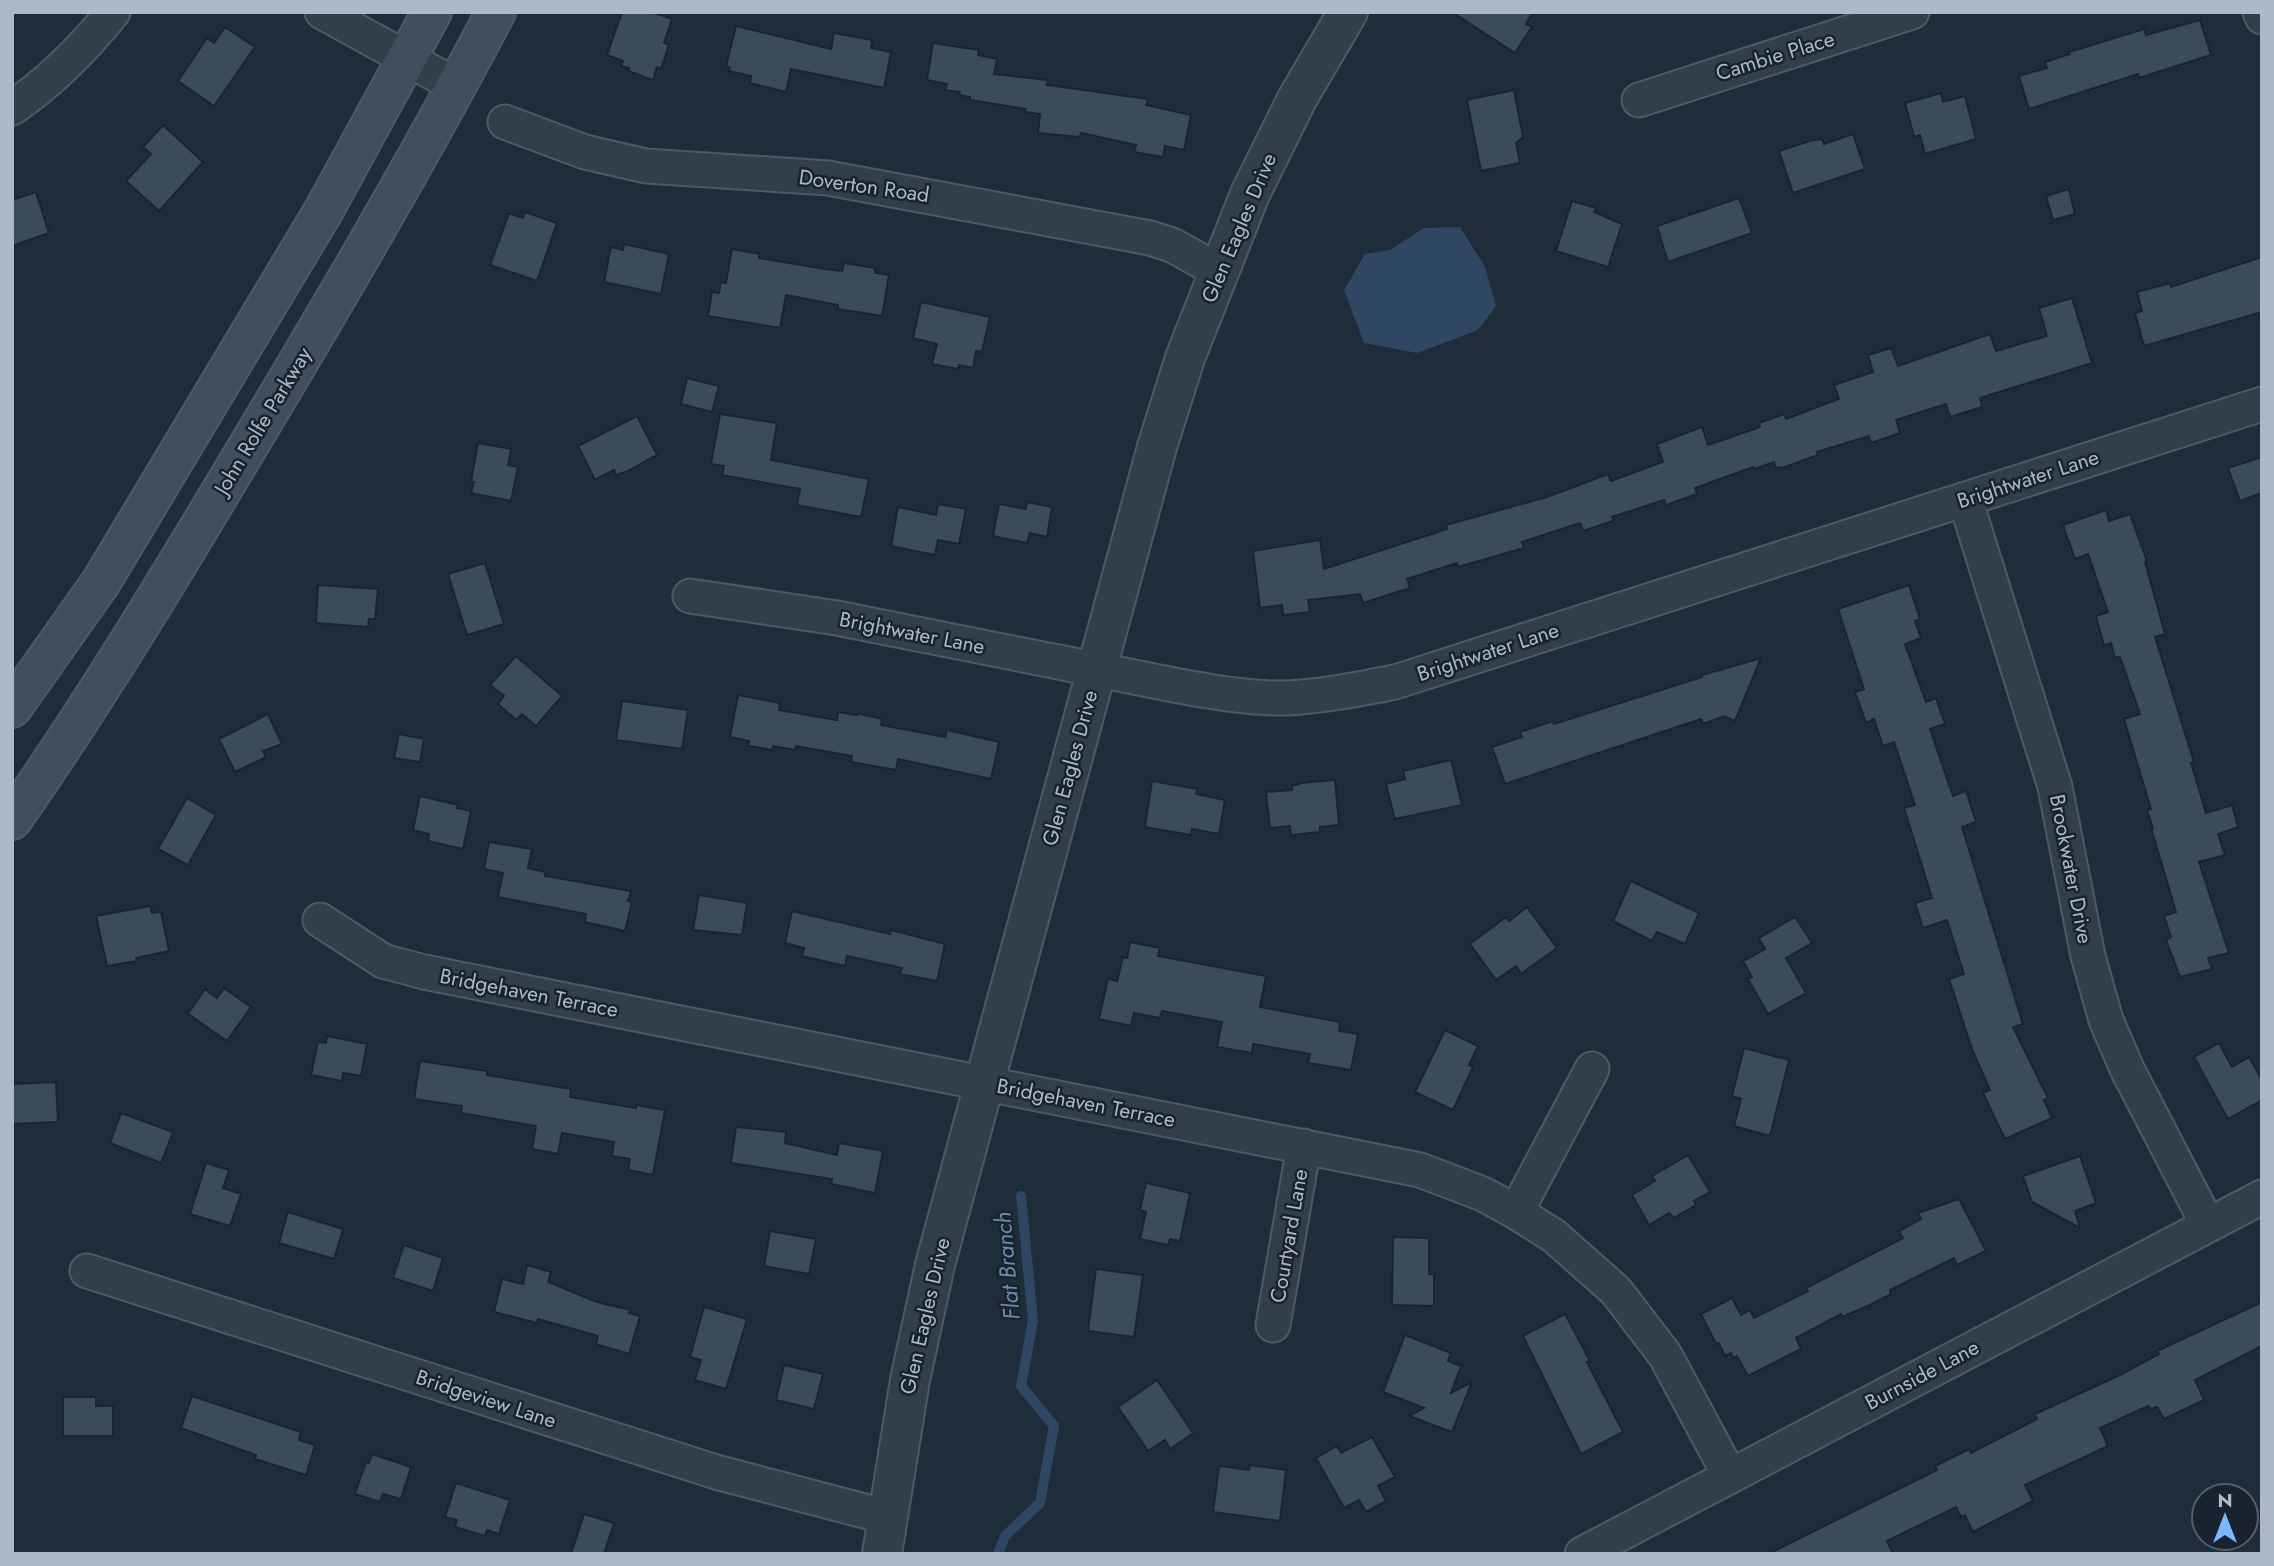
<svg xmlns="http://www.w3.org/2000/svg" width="2274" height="1566" font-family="Jost,sans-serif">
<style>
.water{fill:#2f4762}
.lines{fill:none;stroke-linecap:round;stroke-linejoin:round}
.stream{stroke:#2f4762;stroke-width:10}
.building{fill:#3b4b5b;stroke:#1a2531;stroke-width:2}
.minor-casing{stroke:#4e5965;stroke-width:37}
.tertiary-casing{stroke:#4e5965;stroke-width:42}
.secondary-casing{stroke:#4e5965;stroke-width:42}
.minor{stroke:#333e4b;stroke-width:33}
.tertiary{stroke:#333e4b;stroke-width:38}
.secondary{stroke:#414e5e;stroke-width:38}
.labels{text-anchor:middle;stroke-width:5;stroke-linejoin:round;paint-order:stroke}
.street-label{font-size:21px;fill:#aeb9c7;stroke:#19232f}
.water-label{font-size:23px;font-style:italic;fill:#6b8cae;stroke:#19232f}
</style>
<rect width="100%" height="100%" fill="#1f2d3b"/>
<path class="water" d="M 1460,227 L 1485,267 L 1496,306 L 1478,330 L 1417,353 L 1364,343 L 1344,290 L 1365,254 L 1390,250 L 1424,228 Z"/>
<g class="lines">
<path class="stream" d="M 998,1554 L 1005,1536 L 1040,1503 L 1054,1426 L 1021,1386 L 1033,1320 L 1021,1196"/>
</g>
<path class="building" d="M 622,12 L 652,12 L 672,19 L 664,43 L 669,45 L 661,69 L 657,67 L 653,80 L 628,71 L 629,68 L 621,66 L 623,61 L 607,55 Z
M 1452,12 L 1533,12 L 1526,24 L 1532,27 L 1515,53 Z
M 2200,20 L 2211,55 L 2139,78 L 2138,74 L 2029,109 L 2019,76 L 2047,68 L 2045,62 L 2070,54 L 2069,52 L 2144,29 L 2146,35 Z
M 736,26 L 831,49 L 834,33 L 872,40 L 871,48 L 891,52 L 884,88 L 791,69 L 786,92 L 750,83 L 751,76 L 729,71 L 730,68 L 726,66 Z
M 225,27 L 255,47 L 214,106 L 178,81 L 207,38 L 214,43 Z
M 933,43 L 979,50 L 978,55 L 997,59 L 994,74 L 1048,80 L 1047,85 L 1148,99 L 1146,105 L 1191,115 L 1184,150 L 1165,146 L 1163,157 L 1134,152 L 1136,145 L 1081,133 L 1080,137 L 1038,133 L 1040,114 L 1025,112 L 1026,109 L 970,100 L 970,97 L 959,95 L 960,92 L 945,90 L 947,84 L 927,80 Z
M 1514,90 L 1523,137 L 1516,143 L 1520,163 L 1481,171 L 1467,100 Z
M 1941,93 L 1943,102 L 1965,96 L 1976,139 L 1925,154 L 1920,135 L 1914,137 L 1905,103 Z
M 163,125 L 203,162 L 159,211 L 126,181 L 151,154 L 143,147 Z
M 1853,134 L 1865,169 L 1793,193 L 1779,151 L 1813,140 L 1822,139 L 1824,144 Z
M 2069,189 L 2075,214 L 2053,220 L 2046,196 Z
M 36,192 L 49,233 L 12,246 L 12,200 Z
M 1739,198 L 1752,233 L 1668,262 L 1657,226 Z
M 1572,201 L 1596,208 L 1594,212 L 1622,224 L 1608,267 L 1556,251 Z
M 525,212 L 557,223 L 537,281 L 490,265 L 509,213 L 523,218 Z
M 624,244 L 669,254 L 661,294 L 604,282 L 611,247 L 623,250 Z
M 732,249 L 760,254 L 759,258 L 825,269 L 842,271 L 844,263 L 875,268 L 875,273 L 889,275 L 882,316 L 838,309 L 838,305 L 786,295 L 780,328 L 708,316 L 712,292 L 719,293 L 721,282 L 726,283 Z
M 2262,257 L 2262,312 L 2144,346 L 2135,313 L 2142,311 L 2137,292 L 2170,283 L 2171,287 Z
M 2072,298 L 2092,363 L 1980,398 L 1982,407 L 1950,417 L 1946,404 L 1896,420 L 1900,433 L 1871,443 L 1869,436 L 1817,452 L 1818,455 L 1785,467 L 1776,468 L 1774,462 L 1754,469 L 1753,467 L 1695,488 L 1697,494 L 1666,505 L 1664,500 L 1612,517 L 1613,521 L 1583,531 L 1580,523 L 1522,542 L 1524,548 L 1458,567 L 1457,563 L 1407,579 L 1410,588 L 1363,603 L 1360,594 L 1308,600 L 1310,612 L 1283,615 L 1282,605 L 1260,608 L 1253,551 L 1320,540 L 1324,569 L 1447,529 L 1446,525 L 1547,497 L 1608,474 L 1611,481 L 1663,462 L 1657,444 L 1702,427 L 1708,445 L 1760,427 L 1759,423 L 1784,414 L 1786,419 L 1839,399 L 1834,385 L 1873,372 L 1868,355 L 1891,348 L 1898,366 L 1990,334 L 1996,351 L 2047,336 L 2039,308 Z
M 921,302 L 990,317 L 982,352 L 976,351 L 973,368 L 959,365 L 958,369 L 932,364 L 937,344 L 913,338 Z
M 687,378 L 719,386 L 712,412 L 681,404 Z
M 720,414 L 777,423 L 771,460 L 869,479 L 861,517 L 797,505 L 800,489 L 722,475 L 724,466 L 711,464 Z
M 637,416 L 657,455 L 628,471 L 616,475 L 614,470 L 595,480 L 578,446 Z
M 478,443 L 511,449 L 508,465 L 518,467 L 511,501 L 471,493 L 474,482 L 471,481 Z
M 2262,457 L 2262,493 L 2240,501 L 2228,468 Z
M 1027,502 L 1052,507 L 1047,537 L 1030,533 L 1027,543 L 993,536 L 999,504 L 1026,509 Z
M 938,504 L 966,509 L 959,544 L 938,540 L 935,555 L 891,546 L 898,507 L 936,515 Z
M 2106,510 L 2109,521 L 2130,514 L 2147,561 L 2145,562 L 2165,634 L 2155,637 L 2194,762 L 2191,763 L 2206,813 L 2232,805 L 2238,827 L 2218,834 L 2225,855 L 2199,862 L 2229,953 L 2208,958 L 2212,969 L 2180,977 L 2166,940 L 2171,937 L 2164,916 L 2176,912 L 2151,828 L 2153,828 L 2147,810 L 2151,809 L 2124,719 L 2140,714 L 2120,657 L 2115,658 L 2111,643 L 2104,646 L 2096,616 L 2108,612 L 2088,554 L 2075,559 L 2063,525 Z
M 485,563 L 504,624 L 467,635 L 448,574 Z
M 318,585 L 378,589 L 375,619 L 369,619 L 368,627 L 316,623 Z
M 1909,585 L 1920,619 L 1915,621 L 1921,638 L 1905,644 L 1926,702 L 1936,698 L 1945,724 L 1930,729 L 1953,796 L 1966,791 L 1976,822 L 1962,827 L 2023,1024 L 2013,1027 L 2048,1098 L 2044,1100 L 2052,1118 L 2005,1139 L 1983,1093 L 1990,1090 L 1972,1049 L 1949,979 L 1964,974 L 1947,920 L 1923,928 L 1915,903 L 1932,898 L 1904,808 L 1915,805 L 1894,742 L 1883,746 L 1874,719 L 1866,723 L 1855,692 L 1864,689 L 1838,609 Z
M 516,656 L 562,696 L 536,726 L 522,714 L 516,720 L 498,704 L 504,696 L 490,685 Z
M 1761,658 L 1735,721 L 1724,716 L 1703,724 L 1701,719 L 1505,784 L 1492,747 L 1522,737 L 1520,732 L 1553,721 L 1554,724 L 1702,677 L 1702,675 Z
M 738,695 L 780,703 L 779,710 L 837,720 L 838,712 L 857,715 L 857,713 L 882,719 L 881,725 L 945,737 L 947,730 L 999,742 L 991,779 L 898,759 L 896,770 L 851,762 L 852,756 L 796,746 L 795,750 L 773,746 L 773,750 L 748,746 L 749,741 L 730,737 Z
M 622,701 L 688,710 L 682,749 L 616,740 Z
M 268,714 L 282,744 L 263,751 L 266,757 L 235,772 L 219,739 Z
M 399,734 L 424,739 L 420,762 L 394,758 Z
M 1451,760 L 1462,805 L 1395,819 L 1386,784 L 1405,779 L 1403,771 Z
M 1335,780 L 1339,825 L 1320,827 L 1320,832 L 1291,835 L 1290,826 L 1270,828 L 1266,792 L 1292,790 L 1292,786 L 1301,783 Z
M 1152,781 L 1197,789 L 1196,794 L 1225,800 L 1219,834 L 1192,829 L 1191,835 L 1145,827 Z
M 420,796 L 458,805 L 457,808 L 471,811 L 463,849 L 428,841 L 429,834 L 413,830 Z
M 187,798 L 216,815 L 188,865 L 158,849 Z
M 489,842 L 532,849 L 528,868 L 545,872 L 545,876 L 631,891 L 628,901 L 632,902 L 625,931 L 585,922 L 586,914 L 498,897 L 503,873 L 484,869 Z
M 1631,881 L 1699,913 L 1685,944 L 1657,932 L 1652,941 L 1613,921 Z
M 699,895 L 747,903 L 742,935 L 693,930 Z
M 150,906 L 152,913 L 161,912 L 169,951 L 136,958 L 137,961 L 107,966 L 96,916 Z
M 1527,907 L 1557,948 L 1521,974 L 1516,966 L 1496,980 L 1470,944 L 1506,917 L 1509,921 Z
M 792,911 L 890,934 L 891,930 L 945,944 L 937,981 L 900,974 L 902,968 L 847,956 L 845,966 L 802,956 L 804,948 L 785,943 Z
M 1795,917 L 1812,943 L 1786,958 L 1806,993 L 1768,1014 L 1748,979 L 1752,977 L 1743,961 L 1765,949 L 1759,938 Z
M 1130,942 L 1160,948 L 1158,956 L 1266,976 L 1260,1007 L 1340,1022 L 1339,1031 L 1358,1034 L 1351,1070 L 1308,1063 L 1310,1054 L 1253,1044 L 1252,1053 L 1217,1047 L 1222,1022 L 1162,1011 L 1160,1018 L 1134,1013 L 1131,1026 L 1099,1019 L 1108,979 L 1117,981 L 1123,957 L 1127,958 Z
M 224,988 L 251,1007 L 227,1041 L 188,1014 L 205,989 L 217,998 Z
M 1445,1030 L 1478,1046 L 1469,1065 L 1473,1067 L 1453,1110 L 1415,1092 Z
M 327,1036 L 367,1044 L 361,1076 L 343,1073 L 342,1081 L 311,1075 L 318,1042 L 326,1043 Z
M 2219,1043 L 2232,1067 L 2249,1057 L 2262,1080 L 2262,1100 L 2228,1119 L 2194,1057 Z
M 1744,1048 L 1789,1060 L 1770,1136 L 1734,1126 L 1741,1099 L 1732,1096 Z
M 420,1061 L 487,1071 L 487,1075 L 571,1089 L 570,1097 L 636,1108 L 636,1105 L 665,1110 L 653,1175 L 628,1170 L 630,1159 L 612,1156 L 614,1142 L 562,1133 L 558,1154 L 532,1149 L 536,1126 L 461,1113 L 462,1106 L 414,1099 Z
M 56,1082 L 58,1122 L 12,1124 L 12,1084 Z
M 121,1113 L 173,1132 L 161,1163 L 110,1143 Z
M 736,1127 L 786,1132 L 785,1143 L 837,1155 L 839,1143 L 883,1151 L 875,1193 L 831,1184 L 832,1179 L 731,1163 Z
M 1688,1155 L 1710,1192 L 1694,1201 L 1696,1205 L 1674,1218 L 1669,1213 L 1649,1225 L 1632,1195 L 1655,1181 L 1652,1176 Z
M 2080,1156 L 2096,1203 L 2075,1211 L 2080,1228 L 2032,1202 L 2023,1176 Z
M 206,1163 L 229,1170 L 223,1188 L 241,1194 L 230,1226 L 190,1214 Z
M 1146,1183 L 1190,1193 L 1180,1241 L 1170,1239 L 1168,1245 L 1140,1239 L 1146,1212 L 1140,1210 Z
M 1959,1199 L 1986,1251 L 1957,1265 L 1954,1258 L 1890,1290 L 1891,1294 L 1870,1305 L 1842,1317 L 1841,1314 L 1796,1338 L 1801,1349 L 1748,1376 L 1737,1356 L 1733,1358 L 1731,1353 L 1725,1356 L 1719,1343 L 1716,1344 L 1701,1314 L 1732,1298 L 1741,1315 L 1750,1310 L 1754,1318 L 1808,1291 L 1806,1288 L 1903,1238 L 1899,1231 L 1921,1219 L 1918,1213 Z
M 288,1212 L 343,1229 L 334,1259 L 279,1243 Z
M 770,1231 L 816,1239 L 809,1274 L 764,1266 Z
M 1393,1237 L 1429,1238 L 1429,1274 L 1434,1274 L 1434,1306 L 1392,1305 Z
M 404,1245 L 443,1258 L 433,1291 L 393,1278 Z
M 527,1265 L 551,1272 L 548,1282 L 597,1302 L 630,1310 L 629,1313 L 640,1316 L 629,1354 L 596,1344 L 598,1336 L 538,1319 L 537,1323 L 494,1312 L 502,1279 L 523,1284 Z
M 1096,1269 L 1143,1275 L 1134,1337 L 1088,1331 Z
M 2262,1302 L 2262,1346 L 2195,1380 L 2204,1400 L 2164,1419 L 2157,1407 L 2151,1409 L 2148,1406 L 2100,1428 L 2108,1446 L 2025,1485 L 2033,1501 L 1973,1532 L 1965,1515 L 1961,1517 L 1956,1507 L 1887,1541 L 1893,1554 L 1768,1554 L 1937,1470 L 1935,1466 L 1969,1449 L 1971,1453 L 2037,1419 L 2035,1414 L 2120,1375 L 2159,1354 L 2157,1351 Z
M 704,1307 L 747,1319 L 726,1389 L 695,1380 L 701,1360 L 690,1357 Z
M 1565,1314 L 1590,1361 L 1587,1362 L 1623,1432 L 1581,1454 L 1523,1336 Z
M 1405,1335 L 1451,1353 L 1448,1361 L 1461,1366 L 1451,1393 L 1472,1382 L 1452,1432 L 1409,1416 L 1424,1408 L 1383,1392 Z
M 784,1365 L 823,1374 L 814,1409 L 776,1400 Z
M 1157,1380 L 1193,1433 L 1170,1449 L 1165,1440 L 1148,1451 L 1118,1407 Z
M 192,1396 L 301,1432 L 299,1440 L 315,1445 L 306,1475 L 255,1459 L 256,1455 L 181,1428 Z
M 63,1397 L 96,1397 L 96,1406 L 113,1406 L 113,1436 L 63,1436 Z
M 1372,1437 L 1395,1477 L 1378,1486 L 1386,1501 L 1366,1512 L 1359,1500 L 1344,1508 L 1316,1458 L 1337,1446 L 1341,1453 Z
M 372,1454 L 411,1467 L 401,1499 L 383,1494 L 380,1502 L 355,1494 L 366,1462 L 369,1463 Z
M 1250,1465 L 1286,1470 L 1280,1521 L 1213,1512 L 1219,1466 L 1249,1470 Z
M 456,1483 L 510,1500 L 499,1534 L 487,1530 L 485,1536 L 455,1527 L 457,1520 L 445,1517 Z
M 584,1514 L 614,1523 L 604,1554 L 571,1554 Z"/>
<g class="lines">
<defs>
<path id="minor" d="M 322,12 L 457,86
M 2260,12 L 2262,17
M 1639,100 L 1912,12
M 12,108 C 52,81 83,49 113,12
M 505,122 L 585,152 L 646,166 L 828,178 L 1150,238 L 1172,245 L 1219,271
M 1965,499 L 2055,787 L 2088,956 L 2106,1020 L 2127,1069 L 2208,1225
M 690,596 L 837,618 L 1179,686 C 1214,692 1251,699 1287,698 C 1324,696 1359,689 1395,682 L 2262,404
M 320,920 L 383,961 L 424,972 L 1420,1170 L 1483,1194 L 1516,1212 L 1554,1236 L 1616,1291 L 1665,1355 L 1730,1476
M 1516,1212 L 1592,1069
M 87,1271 L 716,1472 L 887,1517
M 1273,1325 L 1304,1146
M 1582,1554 L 2262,1197"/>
<path id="tertiary" d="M 882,1554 L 910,1380 L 935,1265 L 1157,447 L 1185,358 L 1250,194 L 1297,99 L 1348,12"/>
<path id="secondary" d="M 12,708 L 101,582 L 324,210 L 432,12
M 12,820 C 95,701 170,577 244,453 C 331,308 417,162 496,12"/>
</defs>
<use href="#minor" class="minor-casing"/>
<use href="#tertiary" class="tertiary-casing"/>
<use href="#secondary" class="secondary-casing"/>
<use href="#minor" class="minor"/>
<use href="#tertiary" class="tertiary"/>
<use href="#secondary" class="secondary"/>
</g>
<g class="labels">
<g class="street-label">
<text transform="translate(1775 56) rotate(-17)" y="7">Cambie Place</text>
<text transform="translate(864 186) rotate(8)" y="7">Doverton Road</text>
<text transform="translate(1239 228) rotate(-67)" y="7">Glen Eagles Drive</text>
<text transform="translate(263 421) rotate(-59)" y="7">John Rolfe Parkway</text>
<text transform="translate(2028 479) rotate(-18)" y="7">Brightwater Lane</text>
<text transform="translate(912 633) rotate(11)" y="7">Brightwater Lane</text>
<text transform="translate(1488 652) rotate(-18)" y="7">Brightwater Lane</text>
<text transform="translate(1070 768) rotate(-75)" y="7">Glen Eagles Drive</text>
<text transform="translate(2071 869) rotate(79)" y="7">Brookwater Drive</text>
<text transform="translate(529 993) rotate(11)" y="7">Bridgehaven Terrace</text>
<text transform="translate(1086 1103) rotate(11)" y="7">Bridgehaven Terrace</text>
<text transform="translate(1289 1236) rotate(-80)" y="7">Courtyard Lane</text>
<text transform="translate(925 1316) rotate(-77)" y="7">Glen Eagles Drive</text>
<text transform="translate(1922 1375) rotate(-28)" y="7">Burnside Lane</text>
<text transform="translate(486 1399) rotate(18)" y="7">Bridgeview Lane</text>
</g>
<g class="water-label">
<text transform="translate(1007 1266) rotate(-95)" y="8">Flat Branch</text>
</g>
</g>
<rect width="2274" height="1566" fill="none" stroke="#aeb9c7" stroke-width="28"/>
<g transform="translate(2225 1517)"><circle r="33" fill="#19232f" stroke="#555f6c" stroke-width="2"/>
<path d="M0-5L12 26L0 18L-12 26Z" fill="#7bb6ff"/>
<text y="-10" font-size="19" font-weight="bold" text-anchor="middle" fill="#aeb9c7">N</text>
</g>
</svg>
